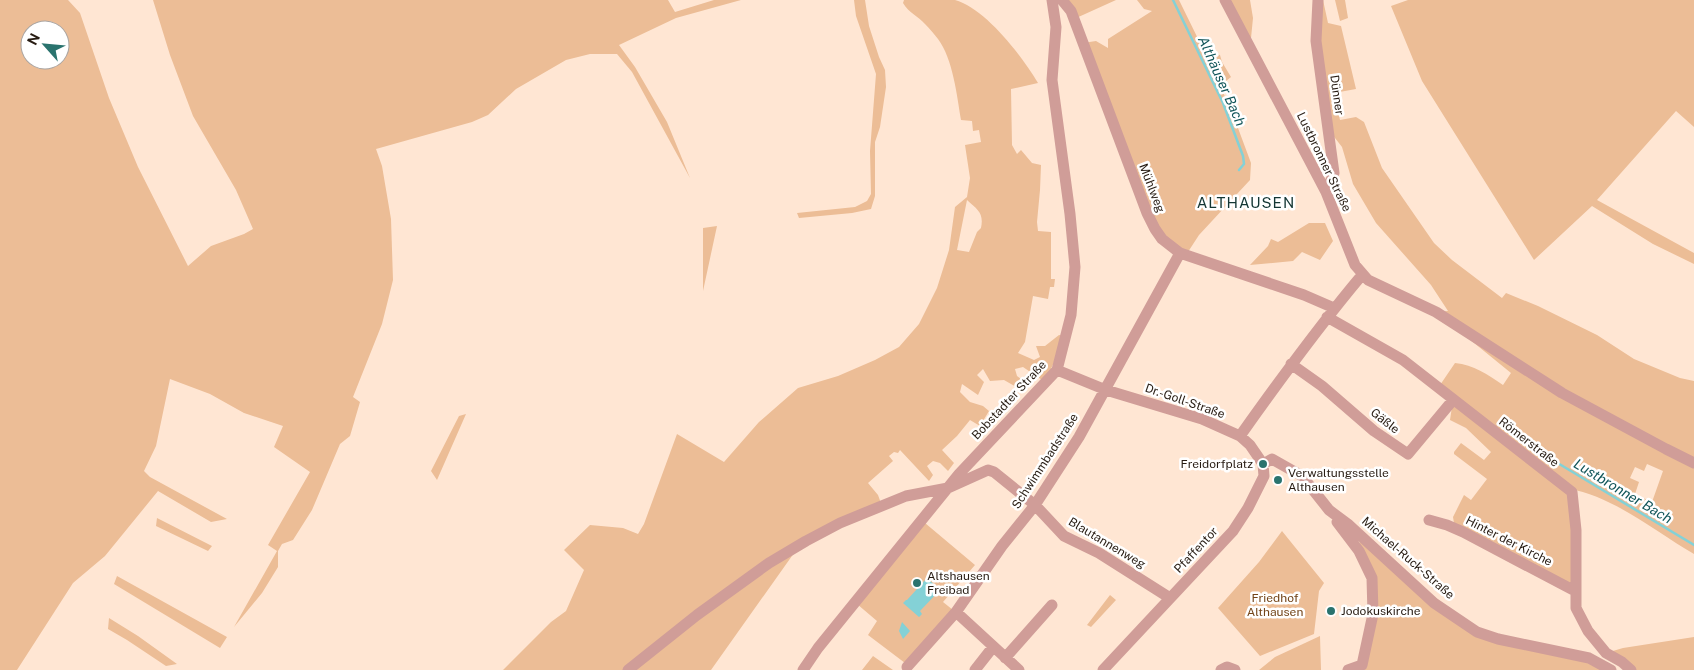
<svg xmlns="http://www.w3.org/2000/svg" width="1694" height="670" font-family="'Public Sans',sans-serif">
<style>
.green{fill:#ecbd96;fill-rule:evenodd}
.water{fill:#84d1d6}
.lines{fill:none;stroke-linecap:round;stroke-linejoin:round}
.stream{stroke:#84d1d6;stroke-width:2.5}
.minor{stroke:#d09d98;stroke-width:11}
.poi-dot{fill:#2a736e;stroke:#fff;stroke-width:2}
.labels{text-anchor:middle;stroke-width:5;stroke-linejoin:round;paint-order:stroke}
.street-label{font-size:12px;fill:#271c13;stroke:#fff}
.poi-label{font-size:12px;fill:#271c13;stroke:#fff;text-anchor:start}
.park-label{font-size:12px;fill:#734519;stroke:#fff}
.water-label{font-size:14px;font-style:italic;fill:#115559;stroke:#fff}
.quarter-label{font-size:15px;letter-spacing:1px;fill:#143633;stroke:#fff}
</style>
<rect width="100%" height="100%" fill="#ffe6d3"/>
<path class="green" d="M 0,0 L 68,0 L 80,13 L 109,98 L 138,167 L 188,266 L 211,246 L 244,234 L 253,229 L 236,190 L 193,116 L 170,55 L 153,0 L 668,0 L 675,12 L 714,0 L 741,0 L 676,18 L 619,45 L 635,67 L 667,122 L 690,178 L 632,72 L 617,54 L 590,54 L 566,60 L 516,89 L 488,115 L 472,122 L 376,149 L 382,166 L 391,219 L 393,280 L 382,324 L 353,397 L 360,402 L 350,436 L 340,444 L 312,510 L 293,540 L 282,544 L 278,551 L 278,567 L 262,593 L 234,627 L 277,551 L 268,545 L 310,472 L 274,447 L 283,426 L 244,413 L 210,394 L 170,379 L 156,446 L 144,471 L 150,477 L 227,519 L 211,522 L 158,491 L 105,556 L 73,583 L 17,670 L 0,670 ZM 30,30 L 60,30 L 60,60 L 30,60 Z
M 854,0 L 865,0 L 869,26 L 879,57 L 885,70 L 886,87 L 880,127 L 875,142 L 875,196 L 871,209 L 852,213 L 799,218 L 797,213 L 855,207 L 867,201 L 871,194 L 870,151 L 876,74 L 856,16 Z
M 904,0 C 916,0 944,0 955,0 C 985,8 1022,56 1038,83 L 1011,89 L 1012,145 L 1017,154 L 1021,150 L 1032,163 L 1041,165 L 1040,190 L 1037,222 L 1038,231 L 1051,232 L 1051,279 L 1055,279 L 1054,287 L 1050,287 L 1048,299 L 1033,296 L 1025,342 L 1018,353 L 1034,360 L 1040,357 L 1036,346 L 1045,346 L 1059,335 L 1066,336 L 1045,382 L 1023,367 L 1015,369 L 1017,376 L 1029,385 L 1025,392 L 1004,380 L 990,381 L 983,369 L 977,375 L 984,382 L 978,395 L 962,384 L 960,392 L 970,402 L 983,406 L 989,411 L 980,426 L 970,420 L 957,436 L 942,450 L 954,463 L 948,471 L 940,463 L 933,461 L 927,466 L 933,475 L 929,481 L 900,450 L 898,453 L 894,452 L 889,456 L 893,461 L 868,483 L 878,495 L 882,506 L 799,546 L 711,670 L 503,670 L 551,622 L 566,611 L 584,570 L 564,550 L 590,525 L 623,528 L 638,534 L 644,524 L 677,434 L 724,462 L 759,422 L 798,388 L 838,376 L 875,360 L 899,347 L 919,324 L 937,288 L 949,250 L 955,207 L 967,197 L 970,178 L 965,145 L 981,142 L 979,130 L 973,131 L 972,121 L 961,120 C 957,96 953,59 938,39 C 934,34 930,29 925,24 C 918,16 909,13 903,3 ZM 967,200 C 978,210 984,213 981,228 L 977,232 L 969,252 L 957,250 Z
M 1064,0 L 1116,0 L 1074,19 Z
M 1137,0 L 1179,0 L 1206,55 L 1213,52 L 1220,55 L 1222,62 L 1231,77 L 1220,86 L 1228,103 L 1235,107 L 1238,121 L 1235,120 L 1251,163 L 1250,180 L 1199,235 L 1186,255 L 1162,239 L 1083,43 L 1096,41 L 1108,48 L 1108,39 L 1152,11 L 1144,9 Z
M 1225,0 L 1250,0 L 1253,18 L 1250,48 Z
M 1323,0 L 1328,23 L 1341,26 L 1356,89 L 1334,93 L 1340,120 L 1356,117 L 1364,122 L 1382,168 L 1434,243 L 1452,260 L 1502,298 L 1506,293 L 1538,306 L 1597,335 L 1634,359 L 1680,378 L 1694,381 L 1694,554 C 1656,532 1613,496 1569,489 L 1575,591 L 1455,529 L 1453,517 L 1464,495 L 1471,500 L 1487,479 L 1454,454 L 1454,452 L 1461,443 L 1484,460 L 1491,452 L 1466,428 L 1450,420 L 1453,400 L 1438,388 L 1455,363 C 1474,365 1487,374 1503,385 L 1511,373 L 1436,312 L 1448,311 L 1431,285 L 1376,223 L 1353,184 L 1342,147 L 1328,129 L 1316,41 ZM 1647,464 L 1663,471 L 1652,502 L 1635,494 L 1639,482 L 1630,478 L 1635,467 L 1644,471 Z
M 1335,0 L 1345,0 L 1348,18 L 1340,21 Z
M 1408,0 L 1694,0 L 1694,127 L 1676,111 L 1597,200 L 1694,253 L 1694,264 L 1653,244 L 1592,206 L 1534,260 L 1422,81 L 1391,6 Z
M 1309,223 L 1325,223 L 1333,241 L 1320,260 L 1302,252 L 1293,261 L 1250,265 L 1268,246 L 1271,239 L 1278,242 Z
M 717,226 L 703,291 L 703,228 Z
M 466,414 L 437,480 L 431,471 L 459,416 Z
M 157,518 L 212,546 L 208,551 L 156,526 Z
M 925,523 L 975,565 L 943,602 L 953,610 L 905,663 L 868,635 L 877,621 L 857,604 Z
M 1282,531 L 1324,583 L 1319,591 L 1314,634 L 1260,656 L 1218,608 L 1259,562 Z
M 1360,535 L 1477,632 L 1554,650 L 1611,670 L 1348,670 L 1362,665 L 1372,578 L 1359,551 Z
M 117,576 L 227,637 L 220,648 L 114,584 Z
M 1110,595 L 1116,600 L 1091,627 L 1087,625 Z
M 109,618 L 138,636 L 177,664 L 166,666 L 127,640 L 108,629 Z
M 1320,636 L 1321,670 L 1259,670 L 1275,657 Z
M 1694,637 L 1694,670 L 1631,670 L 1606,653 L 1623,648 Z
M 873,656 L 893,670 L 862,670 Z"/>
<path class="water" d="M 927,578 L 940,590 L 920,611 L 922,614 L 919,617 L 903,603 L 906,600 L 907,600 Z
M 902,622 L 910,631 L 903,639 L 899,631 Z"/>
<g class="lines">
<path class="stream" d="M 1173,0 L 1223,103 L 1243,156 L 1244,164 L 1239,170
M 1541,453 L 1694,545"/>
<path class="minor" d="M 1062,0 L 1071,11 L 1147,213 L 1155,229 L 1162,239 L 1180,253 L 1304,295 L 1334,308
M 1225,0 L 1326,192 L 1355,265 L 1368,280 L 1436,312 L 1562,393 L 1666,449 L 1694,463
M 1318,0 L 1316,41 L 1334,173 L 1326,192
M 1327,317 L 1403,360 L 1572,492 L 1576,530 L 1576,608 L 1588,631 L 1606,653 L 1622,662 L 1631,670
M 1291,364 L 1322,386 L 1374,431 L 1408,454 L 1453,400
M 1057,370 L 1106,390 L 1202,419 L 1240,436 L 1250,445 L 1263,464 L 1264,476 L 1248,508 L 1233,531 L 1103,670
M 1240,436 C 1279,381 1319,326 1362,275
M 1263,464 L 1272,459 L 1302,476 L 1329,510 L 1349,525 L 1434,603 L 1477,632 L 1498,639 L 1589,658 L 1611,670
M 1429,520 L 1447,525 L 1463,532 L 1575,591
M 1337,522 L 1359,551 L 1372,578 L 1373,614 L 1362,665 L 1348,670
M 956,612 L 1019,670
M 1005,658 L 1052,605
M 907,667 L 956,612 L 1002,546 L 1035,505 L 1079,437 L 1180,253
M 628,670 L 697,615 L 769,563 L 806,541 L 840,523 L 906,496 L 948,488 L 988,470 L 994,472 L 1035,505 L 1064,536 L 1099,553 L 1170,598
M 803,670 L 818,648 L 959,474 L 1057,370 L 1071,315 L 1075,267 L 1070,214 L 1052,80 L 1056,27 L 1052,0
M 975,670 L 993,647
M 1221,670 L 1227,667 L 1235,670"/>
</g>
<g class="poi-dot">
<circle cx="1263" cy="464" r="5"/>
<circle cx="1278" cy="480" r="5"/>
<circle cx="917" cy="583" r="5"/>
<circle cx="1331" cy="611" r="5"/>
</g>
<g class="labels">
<g class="street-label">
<text transform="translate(1337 95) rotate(82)" y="4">Dünner</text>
<text transform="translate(1324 162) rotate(64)" y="4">Lustbronner Straße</text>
<text transform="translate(1152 188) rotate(69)" y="4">Mühlweg</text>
<text transform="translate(1009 400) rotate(-47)" y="4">Bobstadter Straße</text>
<text transform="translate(1185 401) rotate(19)" y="4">Dr.-Goll-Straße</text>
<text transform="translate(1385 421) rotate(38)" y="4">Gäßle</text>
<text transform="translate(1529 442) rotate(38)" y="4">Römerstraße</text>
<text transform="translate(1045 461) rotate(-57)" y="4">Schwimmbadstraße</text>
<text transform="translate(1509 541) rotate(27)" y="4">Hinter der Kirche</text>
<text transform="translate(1107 543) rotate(31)" y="4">Blautannenweg</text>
<text transform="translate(1196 550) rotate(-47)" y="4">Pfaffentor</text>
<text transform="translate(1408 558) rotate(41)" y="4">Michael-Ruck-Straße</text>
</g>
<g class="poi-label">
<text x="1253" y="468" text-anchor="end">Freidorfplatz</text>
<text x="1288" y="477">Verwaltungsstelle<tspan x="1288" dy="14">Althausen</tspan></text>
<text x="927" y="580">Altshausen<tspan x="927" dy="14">Freibad</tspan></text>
<text x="1341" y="615">Jodokuskirche</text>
</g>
<g class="park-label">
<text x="1275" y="602">Friedhof<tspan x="1275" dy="14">Althausen</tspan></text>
</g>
<g class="water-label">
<text transform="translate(1222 81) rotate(66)" y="5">Althäuser Bach</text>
<text transform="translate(1623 491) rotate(31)" y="5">Lustbronner Bach</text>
</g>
<g class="quarter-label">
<text x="1246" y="208">ALTHAUSEN</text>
</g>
</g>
<g transform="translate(45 45) rotate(297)"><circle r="24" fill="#ffffff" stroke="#a9a4a1"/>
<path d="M0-4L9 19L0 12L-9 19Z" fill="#2a736e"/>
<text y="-8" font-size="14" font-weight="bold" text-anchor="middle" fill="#271c13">N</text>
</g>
</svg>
